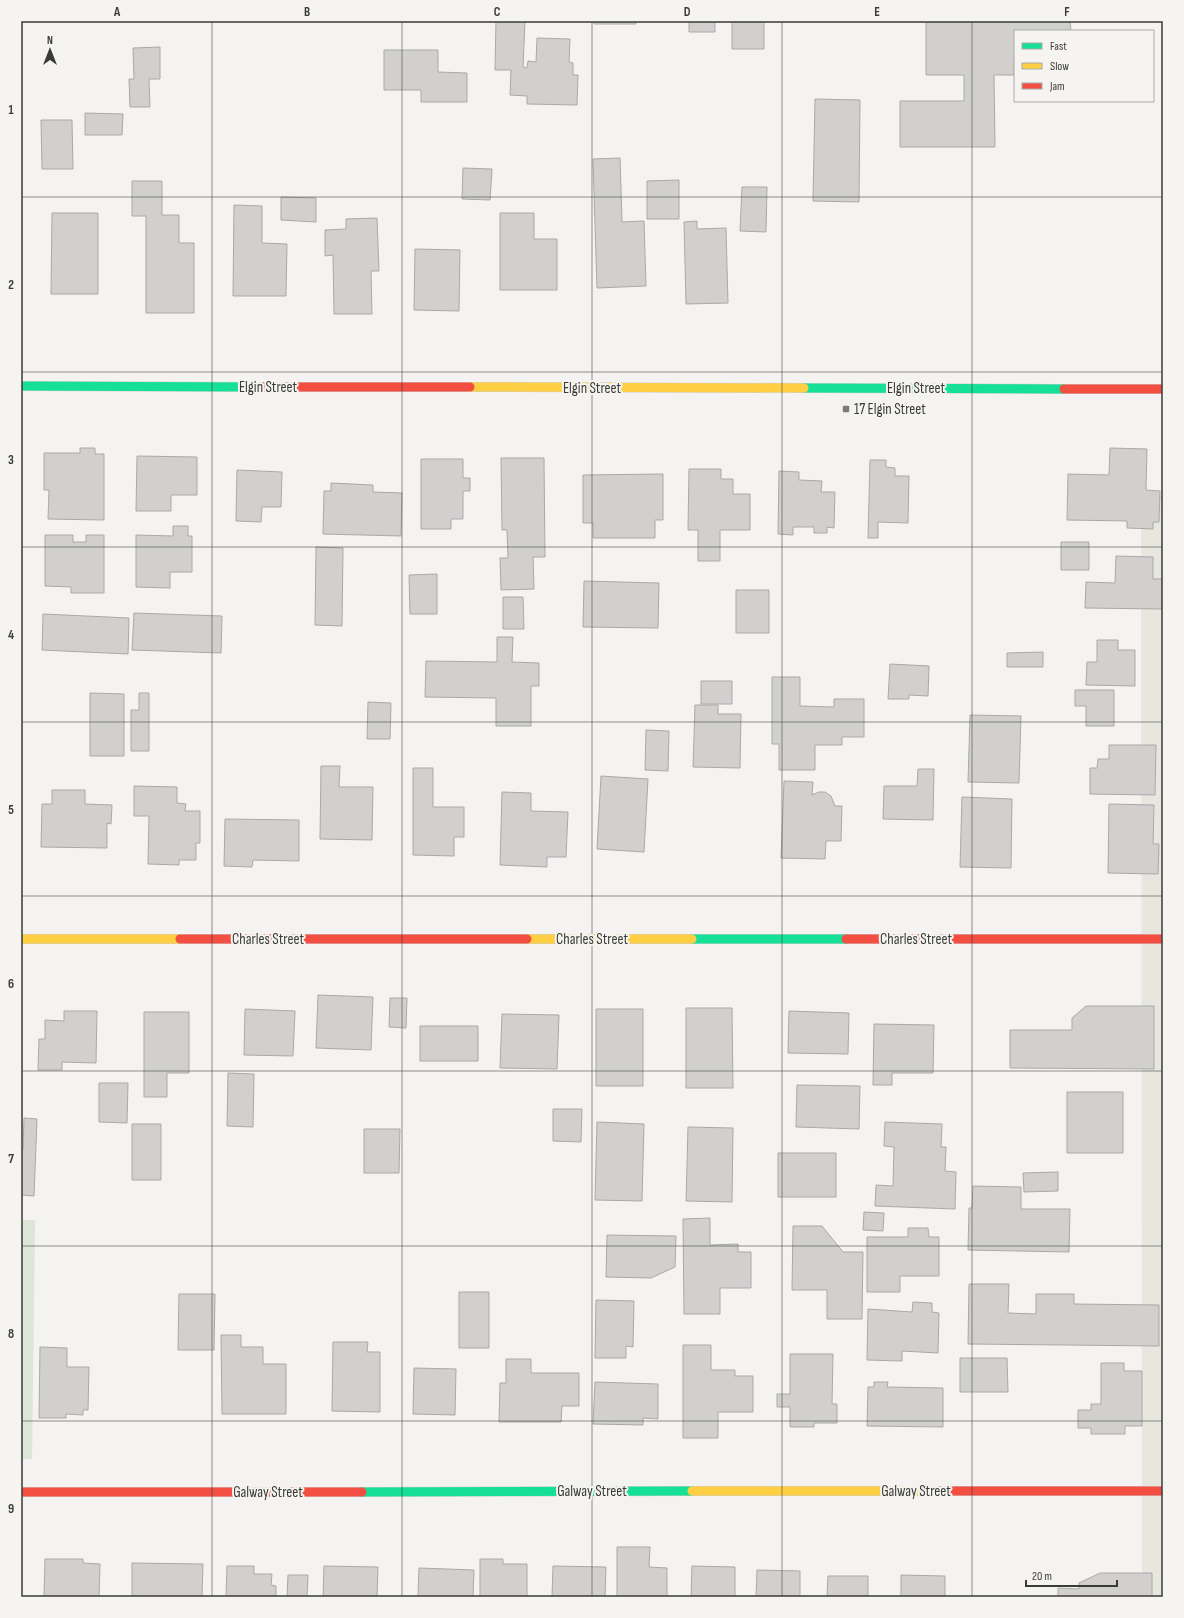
<svg xmlns="http://www.w3.org/2000/svg" width="1184" height="1618" font-family="'Sofia Sans Condensed',sans-serif">
<style>
.built{fill:#e7e6df}
.green{fill:#dde4d8}
.building{fill:#d1d0cf;stroke:#aaa9a8}
.lines{fill:none;stroke-linecap:round;stroke-linejoin:round}
.fast-casing{stroke:#d0cfce;stroke-width:10}
.slow-casing{stroke:#d0cfce;stroke-width:10}
.jam-casing{stroke:#d0cfce;stroke-width:10}
.fast{stroke:#16e098;stroke-width:9}
.slow{stroke:#ffcf43;stroke-width:9}
.jam{stroke:#f24e42;stroke-width:9}
.grid{fill:none;stroke:#3a3a38;stroke-width:1;stroke-opacity:0.55}
.poi-dot{fill:#7b7b79;stroke:#f5f4f0;stroke-width:1.5}
.labels{text-anchor:middle;stroke-width:4;stroke-linejoin:round;paint-order:stroke}
.street-label{font-size:15px;fill:#3a3a38;stroke:#f5f4f0}
.poi-label{font-size:15px;fill:#3a3a38;stroke:#f5f4f0;text-anchor:start}
.neatline{fill:none;stroke:#3a3a38;stroke-width:1.5}
.grid-label{font-size:13px;text-anchor:middle;font-weight:bold;fill:#3a3a38}
</style>
<rect width="100%" height="100%" fill="#f4f3f1"/>
<path class="built" d="M 1141,496 L 1163,496 L 1163,1597 L 1142,1597 Z"/>
<path class="green" d="M 21,1220 L 35,1220 L 32,1459 L 21,1459 Z"/>
<path class="building" d="M 496,21 L 525,21 L 523,67 L 527,68 L 528,61 L 536,62 L 537,38 L 570,39 L 569,62 L 573,63 L 573,75 L 578,75 L 577,105 L 527,104 L 527,96 L 510,95 L 511,70 L 495,70 Z
M 594,21 L 636,21 L 636,24 L 594,24 Z
M 689,21 L 715,21 L 715,32 L 689,32 Z
M 732,21 L 764,21 L 764,49 L 732,49 Z
M 926,21 L 1070,21 L 1071,31 L 1015,31 L 1014,75 L 994,75 L 995,147 L 900,147 L 900,101 L 964,101 L 964,75 L 926,75 Z
M 160,47 L 160,79 L 149,79 L 150,107 L 130,107 L 129,79 L 134,79 L 133,48 Z
M 384,50 L 438,50 L 438,72 L 467,73 L 467,102 L 421,102 L 421,90 L 384,90 Z
M 815,99 L 860,100 L 859,202 L 813,201 Z
M 85,113 L 123,114 L 122,135 L 85,135 Z
M 41,120 L 72,120 L 73,169 L 42,169 Z
M 620,158 L 622,222 L 644,221 L 646,286 L 597,288 L 593,159 Z
M 463,168 L 492,169 L 490,200 L 462,199 Z
M 679,180 L 679,219 L 647,219 L 647,181 Z
M 132,181 L 162,181 L 162,215 L 179,215 L 179,243 L 194,243 L 194,313 L 146,313 L 146,216 L 132,216 Z
M 742,187 L 767,187 L 766,232 L 740,231 Z
M 281,197 L 316,198 L 316,222 L 281,220 Z
M 234,205 L 262,206 L 262,243 L 287,244 L 286,296 L 233,296 Z
M 52,213 L 98,213 L 98,294 L 51,294 Z
M 500,213 L 534,213 L 534,239 L 557,239 L 557,290 L 500,290 Z
M 377,218 L 379,271 L 371,271 L 372,314 L 334,314 L 333,255 L 325,256 L 325,230 L 346,229 L 346,219 Z
M 697,221 L 697,229 L 726,228 L 728,303 L 686,304 L 684,222 Z
M 415,249 L 460,250 L 459,311 L 414,310 Z
M 80,448 L 95,448 L 95,454 L 104,454 L 104,520 L 48,519 L 49,490 L 44,490 L 44,453 L 80,453 Z
M 1110,448 L 1147,449 L 1146,490 L 1160,491 L 1159,522 L 1153,522 L 1153,529 L 1127,528 L 1127,521 L 1067,520 L 1068,474 L 1109,475 Z
M 137,456 L 197,457 L 197,495 L 171,495 L 171,511 L 136,511 Z
M 501,458 L 544,458 L 545,557 L 533,557 L 534,589 L 501,590 L 500,558 L 508,558 L 507,530 L 502,530 Z
M 421,459 L 463,459 L 463,478 L 470,478 L 470,491 L 463,491 L 463,519 L 451,519 L 451,529 L 421,529 Z
M 870,460 L 886,460 L 886,467 L 895,468 L 895,476 L 909,476 L 908,523 L 878,522 L 878,538 L 868,538 Z
M 689,469 L 721,469 L 721,479 L 733,479 L 733,494 L 750,494 L 750,530 L 720,530 L 720,561 L 698,561 L 698,530 L 688,530 Z
M 237,470 L 282,472 L 281,507 L 262,507 L 261,522 L 236,521 Z
M 779,471 L 799,472 L 799,480 L 822,481 L 821,492 L 835,492 L 834,528 L 827,527 L 827,533 L 814,533 L 814,527 L 793,527 L 793,535 L 778,534 Z
M 663,474 L 663,520 L 655,520 L 655,538 L 593,538 L 593,523 L 583,523 L 583,475 Z
M 331,483 L 373,485 L 373,492 L 402,493 L 401,536 L 323,534 L 324,491 L 331,491 Z
M 173,526 L 188,526 L 188,536 L 192,536 L 192,572 L 170,572 L 170,588 L 136,587 L 136,535 L 173,536 Z
M 45,535 L 73,535 L 73,542 L 86,542 L 86,535 L 104,535 L 104,593 L 71,593 L 71,587 L 45,586 Z
M 1061,542 L 1089,542 L 1089,570 L 1061,570 Z
M 316,547 L 343,548 L 342,626 L 315,625 Z
M 1116,556 L 1153,557 L 1153,579 L 1163,579 L 1162,609 L 1085,608 L 1086,582 L 1115,583 Z
M 437,574 L 437,614 L 410,614 L 409,575 Z
M 584,581 L 659,583 L 658,628 L 583,627 Z
M 736,590 L 769,590 L 769,633 L 736,633 Z
M 503,597 L 523,597 L 524,629 L 503,629 Z
M 134,613 L 222,616 L 221,653 L 132,650 Z
M 43,614 L 129,618 L 128,654 L 42,650 Z
M 497,637 L 513,637 L 512,662 L 539,663 L 539,686 L 531,686 L 531,726 L 496,726 L 496,698 L 425,697 L 426,661 L 497,662 Z
M 1097,640 L 1118,640 L 1118,650 L 1135,650 L 1135,686 L 1086,685 L 1087,662 L 1097,662 Z
M 1043,652 L 1043,667 L 1007,667 L 1007,653 Z
M 890,664 L 929,666 L 928,696 L 909,695 L 909,699 L 888,699 Z
M 772,677 L 800,677 L 800,706 L 834,707 L 834,699 L 864,699 L 864,737 L 842,737 L 842,745 L 815,745 L 815,770 L 779,770 L 779,744 L 772,744 Z
M 701,681 L 732,681 L 732,704 L 701,704 Z
M 1075,690 L 1114,690 L 1114,726 L 1086,726 L 1086,706 L 1075,706 Z
M 90,693 L 124,694 L 124,756 L 90,756 Z
M 139,693 L 149,693 L 149,751 L 131,751 L 131,710 L 139,710 Z
M 368,702 L 391,703 L 390,739 L 367,739 Z
M 695,705 L 718,705 L 718,714 L 741,714 L 740,768 L 693,767 Z
M 970,715 L 1021,716 L 1019,783 L 968,782 Z
M 646,730 L 669,731 L 668,771 L 645,770 Z
M 1109,745 L 1156,745 L 1155,795 L 1090,794 L 1090,768 L 1097,768 L 1098,759 L 1109,759 Z
M 321,766 L 340,766 L 339,787 L 373,787 L 372,840 L 320,839 Z
M 413,768 L 433,768 L 433,807 L 464,807 L 464,837 L 454,837 L 454,856 L 413,855 Z
M 918,769 L 934,769 L 933,820 L 883,819 L 884,786 L 917,786 Z
M 601,776 L 648,779 L 644,852 L 597,849 Z
M 784,781 L 813,782 L 812,795 L 819,792 L 825,792 L 831,796 L 835,806 L 842,806 L 841,841 L 826,841 L 825,859 L 781,858 Z
M 134,786 L 177,787 L 177,803 L 186,804 L 185,811 L 200,811 L 200,843 L 196,843 L 196,860 L 179,860 L 179,865 L 148,864 L 149,816 L 134,816 Z
M 52,790 L 85,790 L 85,804 L 112,805 L 111,824 L 107,823 L 107,848 L 41,847 L 42,804 L 52,804 Z
M 502,792 L 531,793 L 531,811 L 568,812 L 566,857 L 547,857 L 547,867 L 500,865 Z
M 962,797 L 1012,799 L 1011,868 L 960,867 Z
M 1109,804 L 1154,805 L 1153,844 L 1159,844 L 1158,874 L 1108,873 Z
M 225,819 L 299,820 L 299,861 L 253,860 L 252,867 L 224,866 Z
M 318,995 L 373,997 L 371,1050 L 316,1048 Z
M 390,998 L 407,998 L 406,1028 L 389,1027 Z
M 1086,1006 L 1154,1006 L 1154,1069 L 1010,1068 L 1010,1030 L 1072,1030 L 1072,1018 Z
M 686,1008 L 732,1008 L 733,1088 L 686,1088 Z
M 245,1009 L 295,1011 L 293,1056 L 244,1055 Z
M 596,1009 L 643,1009 L 643,1086 L 596,1086 Z
M 64,1011 L 97,1011 L 96,1063 L 62,1062 L 62,1070 L 38,1070 L 39,1039 L 45,1039 L 45,1020 L 64,1021 Z
M 789,1011 L 849,1013 L 848,1054 L 788,1053 Z
M 144,1012 L 189,1012 L 189,1073 L 167,1073 L 167,1097 L 144,1097 Z
M 502,1014 L 559,1015 L 557,1069 L 500,1068 Z
M 874,1024 L 934,1025 L 933,1073 L 892,1073 L 892,1085 L 873,1085 Z
M 420,1026 L 478,1026 L 478,1061 L 420,1061 Z
M 228,1073 L 254,1074 L 253,1127 L 227,1126 Z
M 99,1083 L 128,1083 L 127,1123 L 99,1122 Z
M 797,1085 L 860,1086 L 859,1129 L 796,1127 Z
M 1067,1092 L 1123,1092 L 1123,1153 L 1067,1153 Z
M 553,1109 L 582,1109 L 581,1142 L 553,1141 Z
M 24,1118 L 37,1119 L 34,1196 L 21,1195 L 21,1150 L 23,1150 Z
M 597,1122 L 644,1124 L 642,1201 L 595,1200 Z
M 885,1122 L 942,1124 L 941,1147 L 946,1147 L 945,1171 L 956,1172 L 955,1209 L 875,1206 L 876,1185 L 893,1186 L 894,1147 L 884,1146 Z
M 132,1124 L 161,1124 L 161,1180 L 132,1180 Z
M 688,1127 L 733,1128 L 732,1202 L 686,1201 Z
M 364,1129 L 400,1129 L 399,1173 L 364,1173 Z
M 778,1153 L 836,1153 L 836,1197 L 778,1197 Z
M 1058,1172 L 1058,1191 L 1024,1192 L 1023,1173 Z
M 973,1186 L 1021,1187 L 1021,1209 L 1070,1209 L 1069,1252 L 968,1250 L 969,1208 L 972,1208 Z
M 864,1212 L 884,1213 L 883,1231 L 863,1230 Z
M 710,1218 L 710,1245 L 738,1244 L 738,1252 L 751,1252 L 751,1288 L 720,1288 L 720,1314 L 684,1314 L 683,1219 Z
M 793,1226 L 822,1226 L 843,1252 L 863,1252 L 862,1319 L 827,1319 L 827,1290 L 792,1290 Z
M 908,1228 L 928,1228 L 929,1237 L 939,1237 L 939,1276 L 900,1276 L 900,1292 L 867,1292 L 867,1237 L 908,1237 Z
M 607,1235 L 676,1236 L 675,1267 L 651,1278 L 606,1277 Z
M 969,1284 L 1009,1284 L 1008,1313 L 1036,1314 L 1036,1294 L 1074,1294 L 1074,1304 L 1159,1305 L 1159,1346 L 968,1344 Z
M 459,1292 L 489,1292 L 489,1348 L 459,1348 Z
M 179,1294 L 215,1294 L 214,1350 L 178,1350 Z
M 596,1300 L 634,1301 L 633,1347 L 626,1346 L 626,1358 L 595,1358 Z
M 913,1302 L 932,1303 L 932,1312 L 939,1313 L 938,1353 L 902,1351 L 902,1361 L 867,1360 L 868,1309 L 912,1312 Z
M 221,1335 L 241,1335 L 241,1347 L 263,1347 L 263,1364 L 286,1364 L 286,1414 L 222,1414 Z
M 333,1342 L 368,1342 L 367,1352 L 380,1352 L 380,1412 L 332,1411 Z
M 683,1345 L 711,1345 L 711,1370 L 735,1370 L 735,1376 L 753,1376 L 753,1412 L 718,1412 L 718,1438 L 683,1438 Z
M 40,1347 L 67,1348 L 67,1367 L 89,1367 L 88,1410 L 83,1410 L 83,1415 L 66,1414 L 66,1418 L 39,1418 Z
M 790,1354 L 833,1354 L 832,1404 L 837,1404 L 837,1423 L 814,1423 L 814,1427 L 790,1427 L 790,1407 L 777,1407 L 777,1394 L 790,1394 Z
M 960,1358 L 1007,1358 L 1008,1392 L 960,1392 Z
M 506,1359 L 531,1359 L 531,1373 L 579,1373 L 579,1406 L 562,1406 L 561,1422 L 499,1422 L 500,1383 L 506,1383 Z
M 1101,1363 L 1124,1363 L 1124,1371 L 1142,1371 L 1142,1426 L 1125,1426 L 1125,1434 L 1091,1434 L 1091,1428 L 1078,1428 L 1078,1410 L 1091,1410 L 1091,1404 L 1101,1404 Z
M 414,1368 L 456,1369 L 455,1415 L 413,1414 Z
M 595,1382 L 658,1384 L 658,1419 L 643,1418 L 643,1425 L 593,1424 Z
M 874,1382 L 888,1382 L 887,1387 L 943,1388 L 943,1427 L 867,1426 L 868,1387 L 874,1387 Z
M 617,1547 L 650,1547 L 649,1567 L 667,1568 L 667,1597 L 617,1597 Z
M 45,1559 L 83,1559 L 83,1563 L 100,1564 L 99,1597 L 44,1597 Z
M 480,1559 L 503,1559 L 503,1564 L 527,1564 L 527,1597 L 480,1597 Z
M 132,1563 L 203,1564 L 202,1597 L 132,1597 Z
M 227,1566 L 254,1566 L 254,1574 L 272,1574 L 271,1585 L 276,1586 L 276,1597 L 226,1597 Z
M 324,1566 L 378,1567 L 377,1597 L 323,1597 Z
M 553,1566 L 606,1567 L 605,1597 L 552,1597 Z
M 692,1566 L 735,1567 L 735,1597 L 691,1597 Z
M 419,1568 L 474,1570 L 473,1597 L 418,1597 Z
M 757,1570 L 800,1571 L 800,1597 L 756,1597 Z
M 1100,1573 L 1152,1573 L 1152,1597 L 1058,1597 L 1058,1588 L 1079,1589 L 1079,1583 Z
M 288,1575 L 308,1575 L 307,1597 L 287,1597 Z
M 901,1575 L 945,1576 L 945,1597 L 901,1597 Z
M 828,1576 L 868,1576 L 868,1597 L 827,1597 Z"/>
<g class="lines">
<defs>
<path id="fast" d="M 21,386 L 262,387
M 804,388 L 1064,389
M 692,939 L 846,939
M 362,1492 L 692,1491"/>
<path id="slow" d="M 470,387 L 804,388
M 21,939 L 180,939
M 527,939 L 692,939
M 692,1491 L 933,1491"/>
<path id="jam" d="M 262,387 L 470,387
M 1064,389 L 1163,389
M 180,939 L 527,939
M 846,939 L 1163,939
M 933,1491 L 1163,1491
M 21,1492 L 362,1492"/>
</defs>
<use href="#fast" class="fast-casing"/>
<use href="#slow" class="slow-casing"/>
<use href="#jam" class="jam-casing"/>
<use href="#fast" class="fast"/>
<use href="#slow" class="slow"/>
<use href="#jam" class="jam"/>
</g>
<path class="grid" d="M 212,21 L 212,1597M 402,21 L 402,1597M 592,21 L 592,1597M 782,21 L 782,1597M 972,21 L 972,1597M 21,197 L 1163,197M 21,372 L 1163,372M 21,547 L 1163,547M 21,722 L 1163,722M 21,896 L 1163,896M 21,1071 L 1163,1071M 21,1246 L 1163,1246M 21,1421 L 1163,1421"/>
<rect class="poi-dot" x="842" y="405" width="8" height="8" rx="2"/>
<g class="labels">
<g class="street-label">
<text x="268" y="392">Elgin Street</text>
<text x="592" y="393">Elgin Street</text>
<text x="916" y="393">Elgin Street</text>
<text x="268" y="944">Charles Street</text>
<text x="592" y="944">Charles Street</text>
<text x="916" y="944">Charles Street</text>
<text x="592" y="1496">Galway Street</text>
<text x="916" y="1496">Galway Street</text>
<text x="268" y="1497">Galway Street</text>
</g>
<g class="poi-label">
<text x="854" y="414">17 Elgin Street</text>
</g>
</g>
<rect width="1184" height="1618" fill="none" stroke="#f5f4f0" stroke-width="44"/>
<rect x="1014" y="30" width="140" height="72" fill="#f5f4f0" stroke="#aaaaa6"/>
<rect x="1022" y="43" width="20" height="6" fill="#16e098" stroke="#aaaaa6"/>
<text x="1050" y="50" font-size="12" fill="#3a3a38">Fast</text>
<rect x="1022" y="63" width="20" height="6" fill="#ffcf43" stroke="#aaaaa6"/>
<text x="1050" y="70" font-size="12" fill="#3a3a38">Slow</text>
<rect x="1022" y="83" width="20" height="6" fill="#f24e42" stroke="#aaaaa6"/>
<text x="1050" y="90" font-size="12" fill="#3a3a38">Jam</text>
<g transform="translate(50 50)" stroke="#f5f4f0" stroke-width="3" paint-order="stroke">
<path d="M0-3L7 15L0 10L-7 15Z" fill="#3a3a38"/>
<text y="-6" font-size="11" font-weight="bold" text-anchor="middle" fill="#3a3a38">N</text>
</g>
<path d="M1026 1580v6h91v-6" fill="none" stroke="#3a3a38" stroke-width="2"/>
<text x="1032" y="1580" font-size="12" fill="#3a3a38" stroke="#f5f4f0" stroke-width="3" paint-order="stroke">20 m</text>
<rect x="22" y="22" width="1140" height="1574" class="neatline"/>
<g class="grid-label">
<text x="117" y="16">A</text>
<text x="307" y="16">B</text>
<text x="497" y="16">C</text>
<text x="687" y="16">D</text>
<text x="877" y="16">E</text>
<text x="1067" y="16">F</text>
<text x="11" y="114">1</text>
<text x="11" y="289">2</text>
<text x="11" y="464">3</text>
<text x="11" y="639">4</text>
<text x="11" y="814">5</text>
<text x="11" y="988">6</text>
<text x="11" y="1163">7</text>
<text x="11" y="1338">8</text>
<text x="11" y="1513">9</text>
</g>
</svg>
